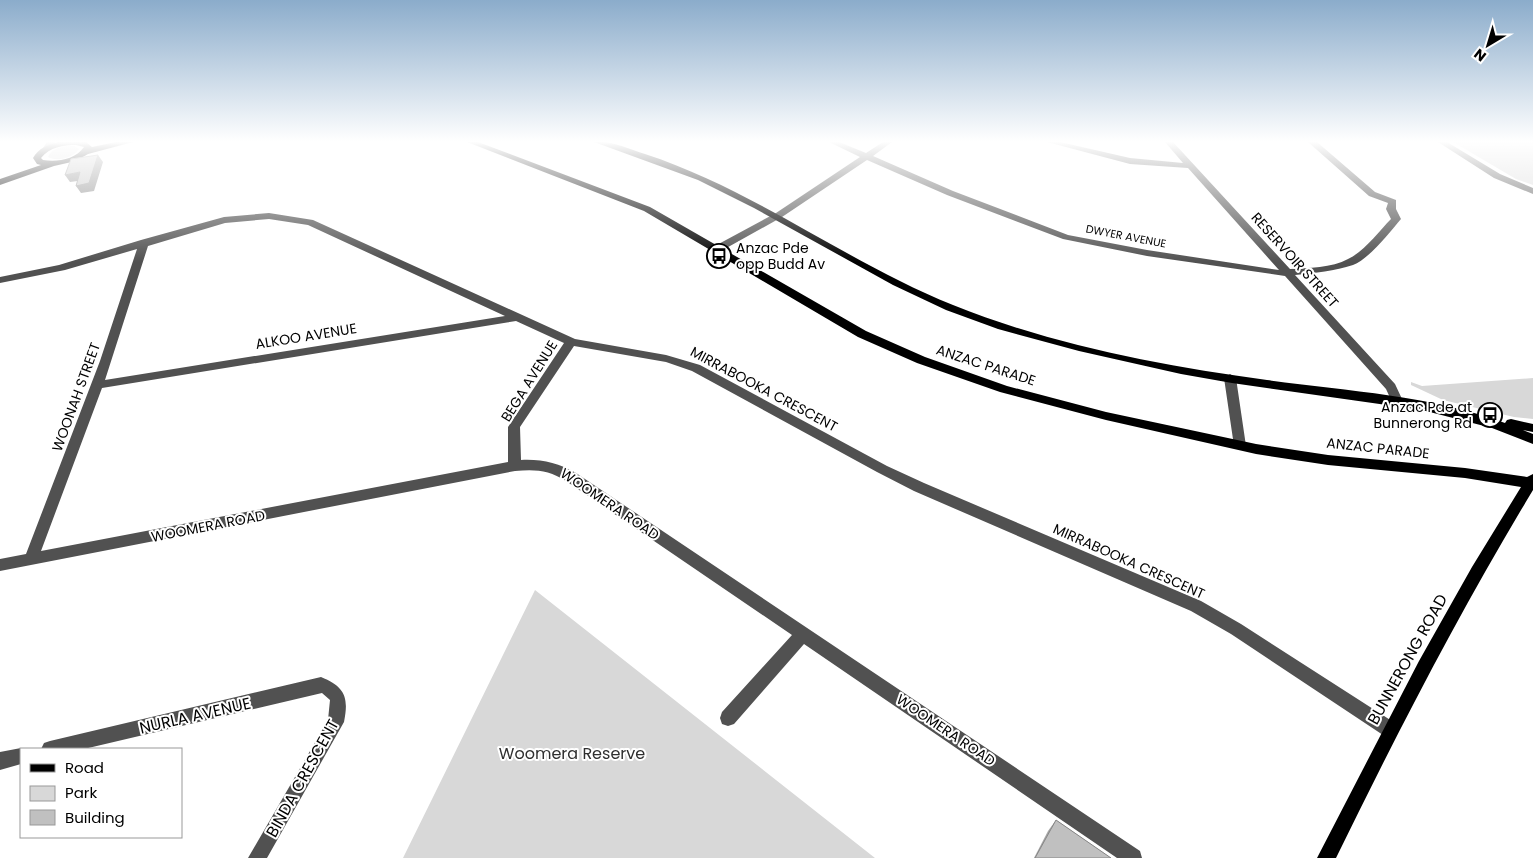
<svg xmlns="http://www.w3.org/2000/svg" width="1533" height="858" font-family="Poppins,sans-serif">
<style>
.green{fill:#d8d8d8}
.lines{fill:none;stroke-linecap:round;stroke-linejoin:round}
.minor{fill:#515151;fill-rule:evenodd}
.major{fill:#000;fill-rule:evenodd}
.wall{fill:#a5a5a5}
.shaded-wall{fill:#868686}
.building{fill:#c0c0c0;stroke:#868686}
.labels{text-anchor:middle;stroke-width:4;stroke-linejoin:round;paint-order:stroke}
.far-street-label{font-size:11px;fill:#000;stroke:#fff}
.poi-label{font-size:14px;fill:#000;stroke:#fff;text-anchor:start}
.street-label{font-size:14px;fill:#000;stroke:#fff}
.near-street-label{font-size:16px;fill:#000;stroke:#fff}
.near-park-label{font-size:16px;fill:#2f2f2f;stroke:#fff}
</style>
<rect width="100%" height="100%" fill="#fff"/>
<path class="green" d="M 1453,142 L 1533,142 L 1533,185 L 1516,179 Z
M 74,146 L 79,149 C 73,158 58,162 48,157 C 52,147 65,146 74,146 Z
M 1533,378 L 1533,419 L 1514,417 L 1443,400 L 1411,385 L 1411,382 L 1422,386 Z
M 535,590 L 875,858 L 403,858 Z"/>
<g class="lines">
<path class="minor" d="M 47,142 L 55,142 L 50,150 L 47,151 L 43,148 Z
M 829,142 L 839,142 L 866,153 L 883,142 L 892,142 L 873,156 L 953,191 L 1068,235 L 1147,250 L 1279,270 L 1188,168 L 1130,164 L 1047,142 L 1060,142 L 1130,158 L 1183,163 L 1165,142 L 1173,142 L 1290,269 C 1308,268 1332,268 1348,259 C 1365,251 1378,232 1391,219 L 1386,209 L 1388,203 L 1369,196 L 1308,142 L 1317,142 L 1375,192 L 1396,200 L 1396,209 L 1401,219 C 1390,232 1369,259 1353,265 C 1335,271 1315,273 1295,275 L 1395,384 L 1402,399 L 1396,403 L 1392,402 L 1386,389 L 1285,276 L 1147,256 L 1063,239 L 947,195 L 867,160 L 782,217 L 721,251 L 713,251 L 713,247 L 776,213 L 860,157 Z
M 1438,142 L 1447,142 L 1500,174 L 1533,188 L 1533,194 L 1494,178 Z
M 269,213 L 313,220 L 575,339 L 666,355 L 700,365 L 887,466 L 924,483 L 1201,601 L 1241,624 L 1395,723 L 1397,729 L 1395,735 L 1389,737 L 1383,735 L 1231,634 L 1191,611 L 914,491 L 877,472 L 692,371 L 666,362 L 574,346 L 520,427 L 521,460 C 542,459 558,463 576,473 L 1140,851 L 1142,858 L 1117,858 L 804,644 L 734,724 L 728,726 L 722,724 L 720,718 L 722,712 L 792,635 L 566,481 C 549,470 535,469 515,471 L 0,571 L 0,559 L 26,554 L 100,361 L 137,249 L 65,270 L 0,283 L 0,277 L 59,265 L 141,240 L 224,217 ZM 269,219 L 308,225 L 505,316 L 105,380 L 148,246 L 225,223 ZM 516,321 L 564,343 L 508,427 L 508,462 L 41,551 L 102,388 Z
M 1230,374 L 1236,378 L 1246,446 L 1245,449 L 1235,449 L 1234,446 L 1224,378 Z
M 321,677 C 345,687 349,697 344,722 L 267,858 L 248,858 L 328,720 L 330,700 L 322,693 L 84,749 L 41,749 L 44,743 L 50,741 Z
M 21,748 L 25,749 L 21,749 L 21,764 L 0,770 L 0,752 Z"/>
<path class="major" d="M 58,142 L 86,142 L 92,147 L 116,142 L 133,142 L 88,154 L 76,161 L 54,166 L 0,185 L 0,179 L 41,165 L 37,164 L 33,158 C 39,148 47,145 58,142 ZM 76,145 L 84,147 C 75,160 57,162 43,160 L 41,158 C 50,147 63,145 76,145 Z
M 467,142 L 478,142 L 650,207 L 866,331 L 925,357 L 1007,386 L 1106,412 L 1256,444 L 1328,455 L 1465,468 L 1527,477 L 1533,474 L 1533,490 C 1461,609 1397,733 1336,858 L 1317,858 L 1419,661 L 1472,567 L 1521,487 L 1465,478 L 1328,465 L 1256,454 L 1106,420 L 1000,392 L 917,363 L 858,337 L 644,211 Z
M 594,142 C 611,140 629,149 645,154 C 755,190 846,262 953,305 C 1052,345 1162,366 1267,380 C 1347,391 1430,395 1505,423 L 1507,420 L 1511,419 L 1533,424 L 1533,432 L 1523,430 L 1533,434 L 1533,444 L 1492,428 L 1422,410 L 1232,383 L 1181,374 L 1079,351 L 998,329 L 946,310 L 893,285 L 754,208 L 698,180 Z"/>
</g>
<path class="wall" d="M 1056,820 L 1111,858 L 1034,858 L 1048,831 Z"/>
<path class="shaded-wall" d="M 98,155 L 103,162 L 94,191 L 81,193 L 76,186 Z
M 80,172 L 85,180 L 70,182 L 65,175 Z"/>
<path class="building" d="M 98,155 L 89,183 L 76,186 L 80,172 L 65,175 L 71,159 Z
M 1056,820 L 1111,858 L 1035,858 Z"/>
<linearGradient id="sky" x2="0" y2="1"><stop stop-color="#8baccb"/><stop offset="0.54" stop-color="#fff"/><stop offset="1" stop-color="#fff" stop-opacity="0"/></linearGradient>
<rect width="1533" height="262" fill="url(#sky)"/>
<defs>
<symbol id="bus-ring" viewBox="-11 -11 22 22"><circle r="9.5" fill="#fff" stroke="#000" stroke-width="1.5"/><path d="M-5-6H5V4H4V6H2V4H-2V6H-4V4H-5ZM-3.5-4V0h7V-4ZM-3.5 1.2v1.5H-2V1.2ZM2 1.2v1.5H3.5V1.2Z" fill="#000"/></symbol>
</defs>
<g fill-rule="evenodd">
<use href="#bus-ring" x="705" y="242" width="28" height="28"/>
<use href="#bus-ring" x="1476" y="401" width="28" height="28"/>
</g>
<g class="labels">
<g class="far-street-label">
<text transform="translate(1126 236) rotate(11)" y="4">DWYER AVENUE</text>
</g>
<g class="poi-label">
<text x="736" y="253">Anzac Pde<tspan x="736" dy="16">opp Budd Av</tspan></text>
<text x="1472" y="412" text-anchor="end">Anzac Pde at<tspan x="1472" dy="16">Bunnerong Rd</tspan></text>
</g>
<g class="street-label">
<text transform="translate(1295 260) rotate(48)" y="5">RESERVOIR STREET</text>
<text transform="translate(306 336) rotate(-9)" y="5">ALKOO AVENUE</text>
<text transform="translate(986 365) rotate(18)" y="5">ANZAC PARADE</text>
<text transform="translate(529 381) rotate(-58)" y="5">BEGA AVENUE</text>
<text transform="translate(764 389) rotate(28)" y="5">MIRRABOOKA CRESCENT</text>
<text transform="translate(76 397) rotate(-70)" y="5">WOONAH STREET</text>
<text transform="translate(1378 448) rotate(6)" y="5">ANZAC PARADE</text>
<text transform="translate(610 504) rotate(34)" y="5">WOOMERA ROAD</text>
<text transform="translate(208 526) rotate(-11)" y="5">WOOMERA ROAD</text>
<text transform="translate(1129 561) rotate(24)" y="5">MIRRABOOKA CRESCENT</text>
<text transform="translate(946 730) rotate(34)" y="5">WOOMERA ROAD</text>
</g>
<g class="near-street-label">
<text transform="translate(1407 659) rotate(-61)" y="6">BUNNERONG ROAD</text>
<text transform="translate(195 715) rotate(-13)" y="6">NURLA AVENUE</text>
<text transform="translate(302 778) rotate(-61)" y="6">BINDA CRESCENT</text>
</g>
<g class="near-park-label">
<text x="572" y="759">Woomera Reserve</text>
</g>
</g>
<rect x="20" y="748" width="162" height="90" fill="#ffffff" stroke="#999999"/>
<rect x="30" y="764" width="25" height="8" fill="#000000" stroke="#999999"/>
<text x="65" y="773" font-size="15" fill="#000000">Road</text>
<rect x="30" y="786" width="25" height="15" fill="#d8d8d8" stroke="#999999"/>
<text x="65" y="798" font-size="15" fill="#000000">Park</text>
<rect x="30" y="810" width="25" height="15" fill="#c0c0c0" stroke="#999999"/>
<text x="65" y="823" font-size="15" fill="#000000">Building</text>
<g transform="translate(1488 45) rotate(218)" stroke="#ffffff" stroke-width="4" paint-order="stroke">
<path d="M0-4L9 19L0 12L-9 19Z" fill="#000000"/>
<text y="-8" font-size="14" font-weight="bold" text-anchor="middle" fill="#000000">N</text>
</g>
</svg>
